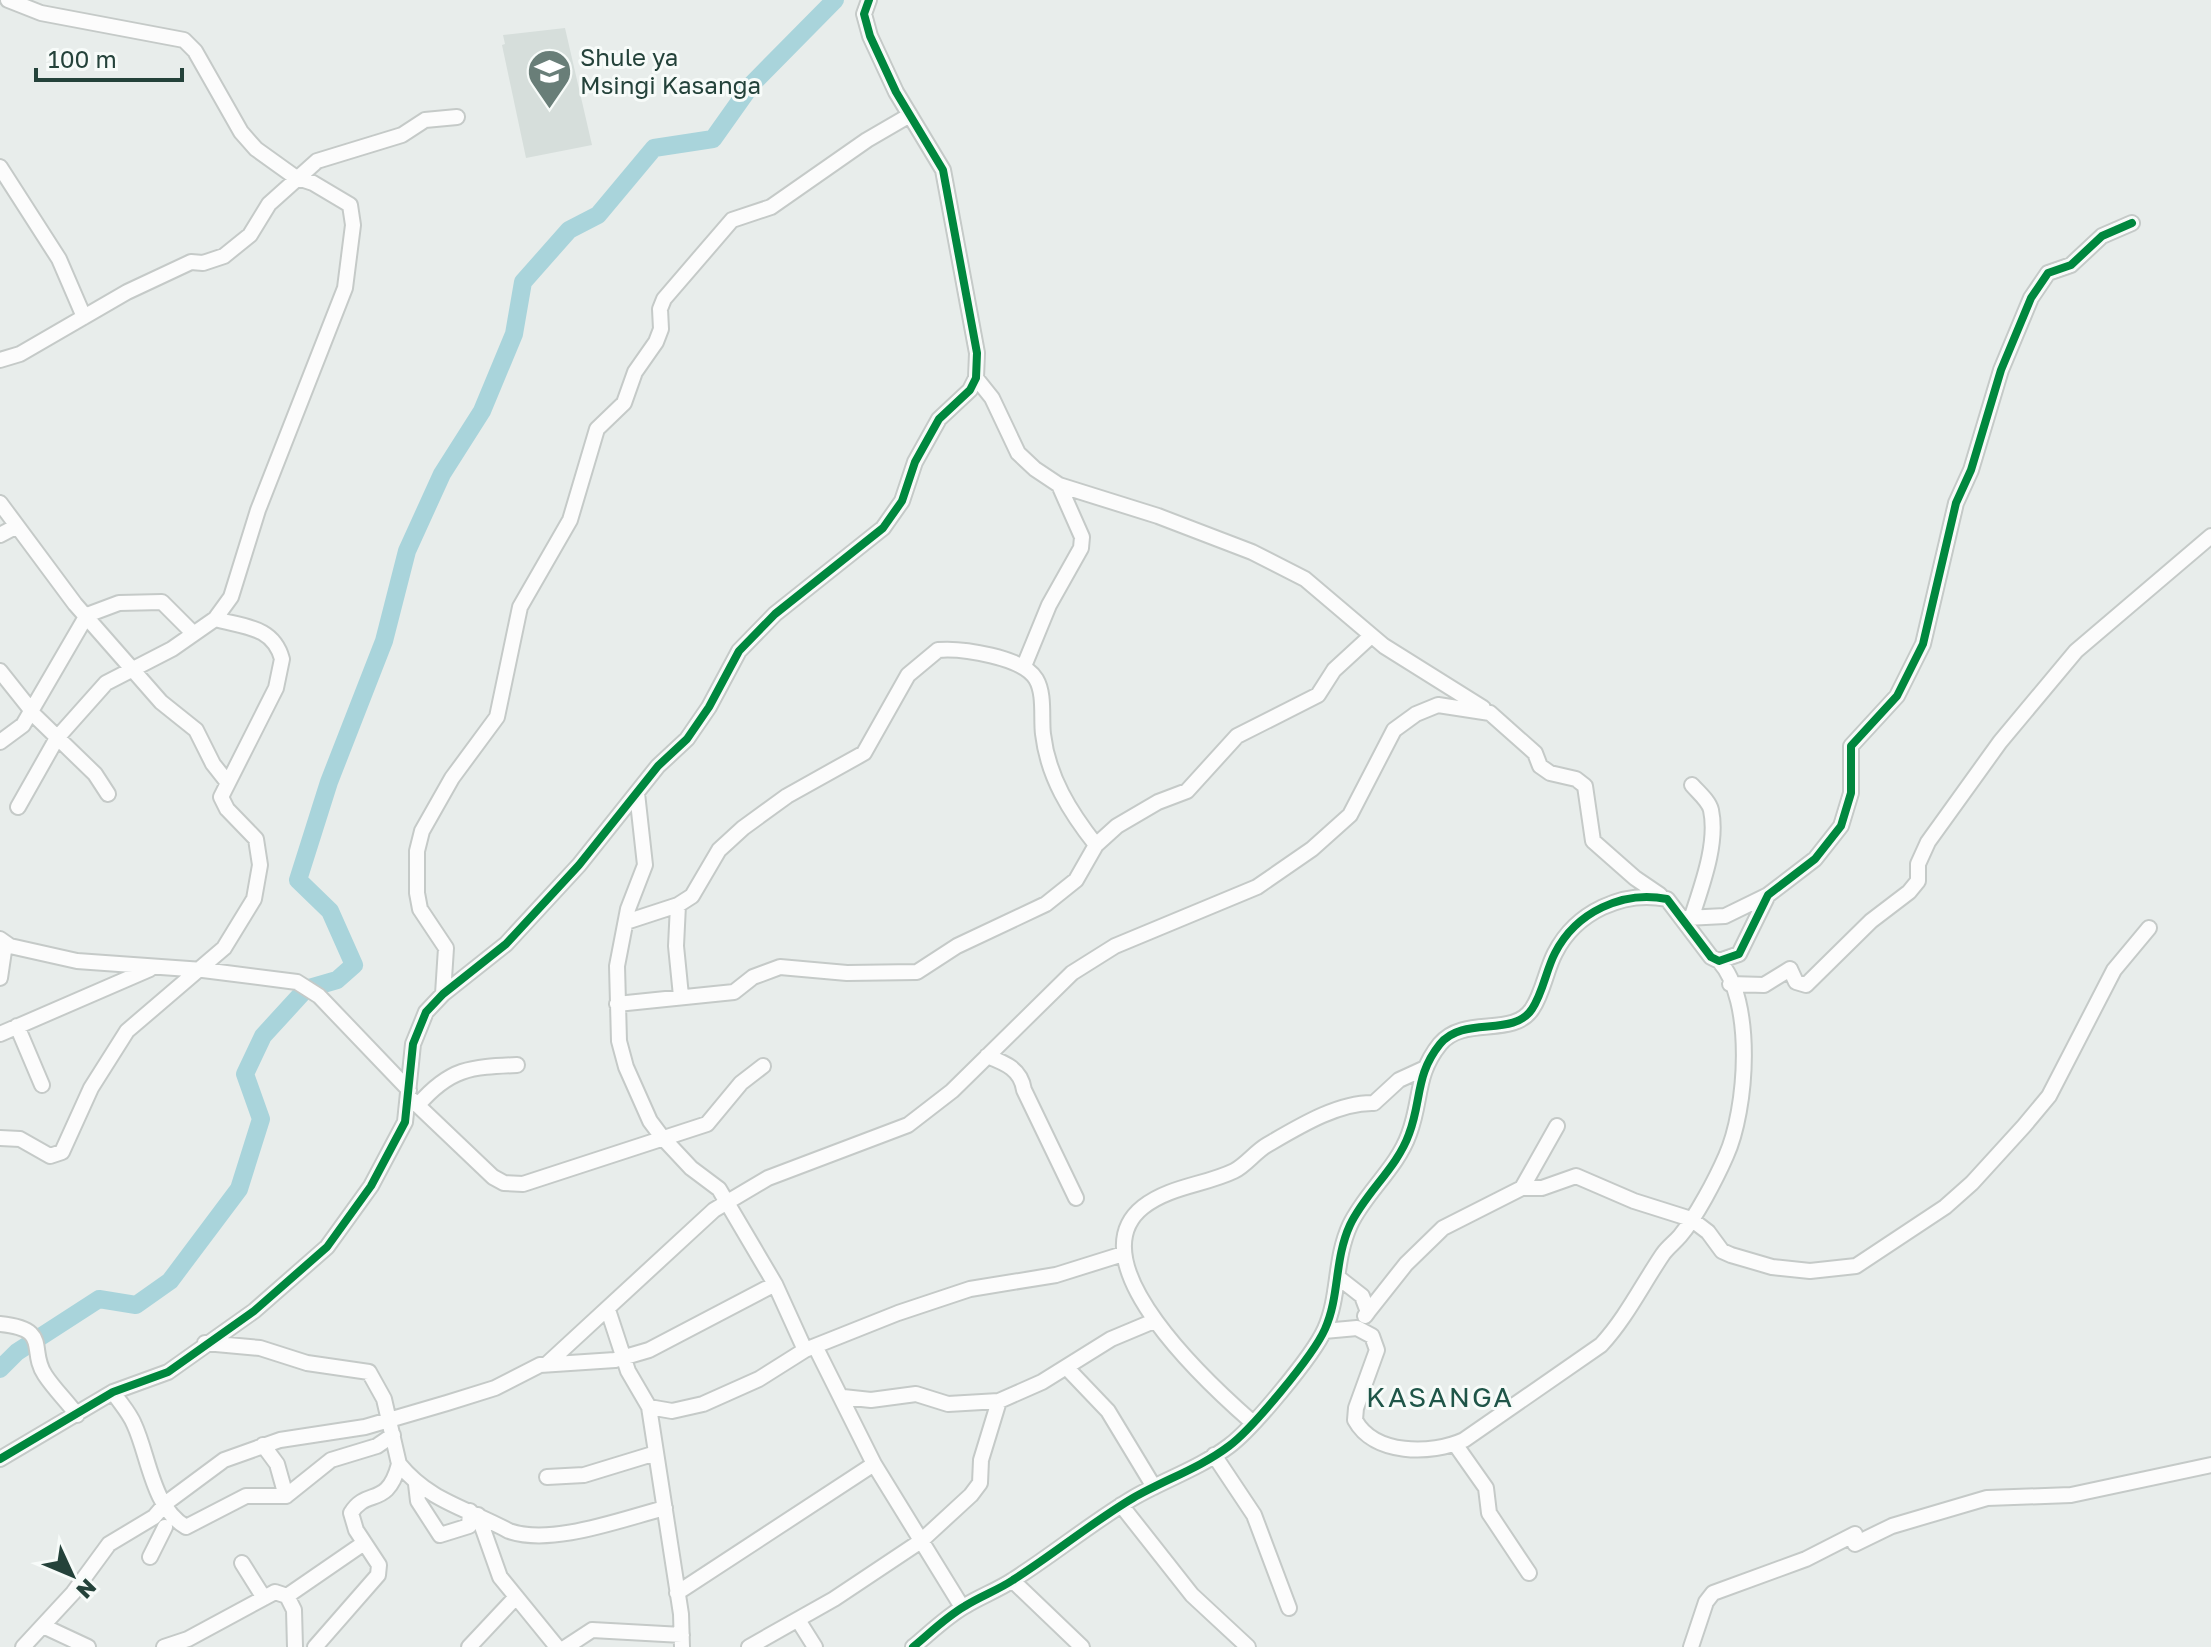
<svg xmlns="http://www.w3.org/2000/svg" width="2211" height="1647" font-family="'Golos Text',sans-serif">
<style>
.built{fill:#d6dedb}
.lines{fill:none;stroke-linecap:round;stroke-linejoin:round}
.river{stroke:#a9d4db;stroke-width:18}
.minor-casing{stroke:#c5cac8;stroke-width:18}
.minor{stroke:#fcfcfc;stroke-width:14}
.cycleway-casing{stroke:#f7fbf9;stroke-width:13}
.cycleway{stroke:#00873e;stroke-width:8}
.labels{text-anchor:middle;stroke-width:6;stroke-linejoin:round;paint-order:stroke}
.poi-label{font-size:24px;fill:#24423a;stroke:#f7fbf9;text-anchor:start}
.quarter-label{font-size:28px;letter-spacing:2px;fill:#1f5548;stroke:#f7fbf9}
</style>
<rect width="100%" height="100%" fill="#e8edeb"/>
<path class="built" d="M 565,28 L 592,145 L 526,158 L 502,45 L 505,44 L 503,35 Z"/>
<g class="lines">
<path class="river" d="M 0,1369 L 17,1352 L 99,1299 L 136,1305 L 170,1281 L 239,1189 L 261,1119 L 245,1074 L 263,1036 L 306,989 L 337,980 L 354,965 L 330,911 L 298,880 L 329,782 L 384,641 L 407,551 L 442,474 L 482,411 L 514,334 L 523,282 L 569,230 L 598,215 L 654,148 L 713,139 L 752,84 L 835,0"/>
<defs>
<path id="minor" d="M 8,0 L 41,13 L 184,40 L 195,51 L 241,132 L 256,149 L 295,177 L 313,183 L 350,205 L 353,225 L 345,288 L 258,510 L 231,597 L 215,619 L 172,649 L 106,683 L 57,738 L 18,807
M 0,167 L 59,259 L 84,317
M 0,360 L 20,354 L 127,292 L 191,262 L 203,263 L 224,256 L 250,235 L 269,204 L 317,161 L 402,135 L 425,120 L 457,117
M 976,378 L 992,398 L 1018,453 L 1035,469 L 1059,485 L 1158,516 L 1252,552 L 1305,579 L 1384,646 L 1483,708
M 0,503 L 75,604 L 161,702 L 196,730 L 213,764 L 228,783
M 0,535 L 17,526
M 1024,666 L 1049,605 L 1081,548 L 1082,537 L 1059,485
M 0,671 L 31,710
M 30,711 L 95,774 L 108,794
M 0,742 L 23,725 L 87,615 L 119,603 L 162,602 L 192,632
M 637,793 L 645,865 L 628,909 L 617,966 L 619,1041 L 626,1067 L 650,1121 L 662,1137 L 691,1168 L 719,1189 L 775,1284 L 805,1350
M 678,905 L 676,946 L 681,996
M 1692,916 C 1702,885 1718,843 1711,810 C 1709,801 1698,792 1692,785
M 1686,918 L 1725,916 L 1768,895
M 626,922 L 678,905 L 692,896 L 719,850 L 743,828 L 787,796 L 864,753 L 908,675 L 938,650 C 962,648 1023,657 1036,679 C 1045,694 1041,718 1043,734 C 1048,777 1070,812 1096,845
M 0,939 L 10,946 L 77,961 L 203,970 L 297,982 L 319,996 L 409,1090
M 0,978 L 5,944
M 1730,984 L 1764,985 L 1790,969 L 1796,982 L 1806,985 L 1871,921 L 1909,892 L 1918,881 L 1918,864 L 1928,842 L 2000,742 L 2076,651 L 2211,536
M 443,994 L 446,948 L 420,909 L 417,893 L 417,851 L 422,831 L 452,778 L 497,717 L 520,607 L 570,520 L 597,429 L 624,403 L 635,372 L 656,342 L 661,329 L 660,309 L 664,299 L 732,220 L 771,207 L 867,140 L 910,115
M 617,1004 L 734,992 L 753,977 L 780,967 L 847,973 L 917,972 L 957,946 L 1046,904 L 1076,880 L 1096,845 L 1117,826 L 1158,802 L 1187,791 L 1237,736 L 1318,695 L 1334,670 L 1371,636
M 17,1026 L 42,1085
M 0,1034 L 150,969
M 987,1056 C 1005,1063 1021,1069 1024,1090 L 1076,1198
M 409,1097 L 493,1177 L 504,1183 L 523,1184 L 707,1124 L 741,1083 L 763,1066
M 418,1105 C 450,1068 470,1067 517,1065
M 0,1138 L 20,1139 L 50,1156 L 62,1152 L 91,1088 L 127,1031 L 224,948 L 254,899 L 260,865 L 256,839 L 227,809 L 221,797 L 276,688 L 282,659 C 273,626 244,627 215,619
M 1522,1188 L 1542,1188 L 1576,1176 L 1634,1201 L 1691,1219 L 1708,1232 L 1722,1251 L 1731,1255 L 1772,1267 L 1810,1271 L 1856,1266 L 1945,1207 L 1972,1183 L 2024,1126 L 2049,1096 L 2114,970 L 2149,928
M 1339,1278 L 1362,1296 L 1368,1312 L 1365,1316
M 608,1310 L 628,1371 L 649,1407 L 672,1411 L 703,1404 L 759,1379 L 805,1350 L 898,1313 L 970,1289 L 1056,1275 L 1123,1254
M 1368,1312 L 1406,1264 L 1443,1228 L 1522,1188 L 1557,1126
M 0,1324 C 52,1329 28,1350 45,1375 C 54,1389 67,1401 77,1415
M 1324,1331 L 1357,1328 L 1372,1336 L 1377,1350 L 1356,1408 L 1355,1420 C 1374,1455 1431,1455 1464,1440 L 1601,1345 C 1626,1318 1642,1285 1663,1254 C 1668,1247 1674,1243 1680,1236 C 1696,1217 1716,1179 1726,1156 C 1747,1110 1755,1000 1719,961
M 205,1343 L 260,1348 L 307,1363 L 369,1372 L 384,1399 L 399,1464 C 430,1502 467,1508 509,1531 C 552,1546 622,1519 665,1508
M 815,1346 L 874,1464 L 962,1607
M 547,1364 L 714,1210 L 768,1178 L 908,1125 L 952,1091 L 1072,973 L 1115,946 L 1257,887 L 1312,849 L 1350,815 L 1394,730 L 1416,714 L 1438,705 L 1490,713 L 1535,753 L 1540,766 L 1550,773 L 1576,779 L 1585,786 L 1593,841 L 1635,878 L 1660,895
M 1066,1367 L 1108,1411 L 1154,1487
M 113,1392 C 120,1403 129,1412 134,1424 C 149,1456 152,1507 186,1527 L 246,1496 L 286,1496 L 331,1460 L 377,1446 L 393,1435
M 843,1397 L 871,1400 L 916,1394 L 948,1404 L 999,1401 L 1042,1382 L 1111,1339 L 1154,1321
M 649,1407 L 681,1614 L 682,1647
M 1252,1422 C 1211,1386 1074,1262 1143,1207 C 1170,1186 1205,1185 1234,1171 C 1246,1165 1255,1152 1267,1145 C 1298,1127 1338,1102 1374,1103 L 1399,1080 L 1423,1069
M 1455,1444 L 1486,1488 L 1489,1513 L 1529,1573
M 263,1445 L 277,1464 L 286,1496
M 1214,1455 L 1254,1515 L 1289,1608
M 0,1459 L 113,1392 L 168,1372 L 254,1311 L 327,1247 L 371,1186 L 405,1122 L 413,1044 L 426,1012 L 443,994 L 506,944 L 579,865 L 658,766 L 687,739 L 709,707 L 739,651 L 775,614 L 883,528 L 902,501 L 915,462 L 939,419 L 970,390 L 976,378 L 977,353 L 943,170 L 896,92 L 870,36 L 864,14 L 869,0
M 547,1477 L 584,1475 L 656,1453
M 416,1484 L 418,1501 L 440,1535 L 469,1526 L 470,1511
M 1121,1505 L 1192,1595 L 1248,1647
M 478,1515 L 500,1577 L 557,1647
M 150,1557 L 165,1527
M 242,1563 L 264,1598
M 1013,1581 L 1082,1647
M 677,1593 L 874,1464
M 287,1596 L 364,1543
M 798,1620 L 815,1647
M 43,1626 L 88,1647
M 23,1647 L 73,1593 L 109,1544 L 154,1517 L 166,1503 L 224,1460 L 280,1440 L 365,1427 L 447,1403 L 495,1388 L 540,1365 L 615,1360 L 649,1350 L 775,1284
M 164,1647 L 188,1639 L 275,1592 L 287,1596 L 294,1610 L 295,1647
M 315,1647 L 378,1575 L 379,1565 L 356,1530 L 351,1513 C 367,1487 387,1509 399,1464
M 469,1647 L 515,1598
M 566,1647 L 592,1630 L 682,1635
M 749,1647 L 834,1599 L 921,1541 L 971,1495 L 980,1483 L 981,1460 L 999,1401
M 913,1647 C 930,1633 946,1617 965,1606 C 981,1596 998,1590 1013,1580 C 1054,1554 1091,1523 1133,1498 C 1164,1480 1200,1468 1229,1446 C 1252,1429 1313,1356 1325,1329 C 1340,1295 1334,1260 1350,1225 C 1365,1193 1397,1168 1409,1134 C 1422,1100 1415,1075 1440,1044 C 1464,1015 1513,1038 1532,1009 C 1543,993 1546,970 1555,953 C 1576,912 1623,890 1667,899 L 1711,957 L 1719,961 L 1739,954 L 1768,895 L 1815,859 L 1841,826 L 1851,793 L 1851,746 L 1897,696 L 1923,644 L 1956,503 L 1971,470 L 2001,370 L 2031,298 L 2048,273 L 2071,265 L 2102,236 L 2132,223
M 1691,1647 L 1706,1602 L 1713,1593 L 1806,1559 L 1855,1534 L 1855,1544 L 1892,1526 L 1987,1498 L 2071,1495 L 2211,1465"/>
</defs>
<use href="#minor" class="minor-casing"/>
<use href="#minor" class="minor"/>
<defs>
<path id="cycleway" d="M 0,1459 L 113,1392 L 168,1372 L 254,1311 L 327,1247 L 371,1186 L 405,1122 L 413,1044 L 426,1012 L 443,994 L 506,944 L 579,865 L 658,766 L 687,739 L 709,707 L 739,651 L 775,614 L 883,528 L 902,501 L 915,462 L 939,419 L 970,390 L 976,378 L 977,353 L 943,170 L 896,92 L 870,36 L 864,14 L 869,0
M 913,1647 C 930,1633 946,1617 965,1606 C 981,1596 998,1590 1013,1580 C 1054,1554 1091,1523 1133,1498 C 1164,1480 1200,1468 1229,1446 C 1252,1429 1313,1356 1325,1329 C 1340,1295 1334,1260 1350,1225 C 1365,1193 1397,1168 1409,1134 C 1422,1100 1415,1075 1440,1044 C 1464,1015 1513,1038 1532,1009 C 1543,993 1546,970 1555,953 C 1576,912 1623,890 1667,899 L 1711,957 L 1719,961 L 1739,954 L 1768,895 L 1815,859 L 1841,826 L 1851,793 L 1851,746 L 1897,696 L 1923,644 L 1956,503 L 1971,470 L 2001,370 L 2031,298 L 2048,273 L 2071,265 L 2102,236 L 2132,223"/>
</defs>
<use href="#cycleway" class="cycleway-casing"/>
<use href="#cycleway" class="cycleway"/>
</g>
<defs>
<symbol id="school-pin" viewBox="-11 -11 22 30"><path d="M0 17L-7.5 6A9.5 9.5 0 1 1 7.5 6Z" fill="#697e78" stroke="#f7fbf9"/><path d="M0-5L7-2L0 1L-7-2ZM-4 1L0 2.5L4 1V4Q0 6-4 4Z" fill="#fff"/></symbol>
</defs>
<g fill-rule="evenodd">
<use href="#school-pin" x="524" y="46" width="51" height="69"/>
</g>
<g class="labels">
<g class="poi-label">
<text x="580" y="66">Shule ya<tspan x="580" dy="28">Msingi Kasanga</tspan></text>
</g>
<g class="quarter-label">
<text x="1440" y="1407">KASANGA</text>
</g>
</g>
<g transform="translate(72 1575) rotate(134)" stroke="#f7fbf9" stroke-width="6" paint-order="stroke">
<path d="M0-6L14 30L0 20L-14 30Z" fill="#24423a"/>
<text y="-12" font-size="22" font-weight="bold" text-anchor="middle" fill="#24423a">N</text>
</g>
<path d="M36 68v12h146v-12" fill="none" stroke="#24423a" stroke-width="4"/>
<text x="48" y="68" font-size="24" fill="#24423a" stroke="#f7fbf9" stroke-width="6" paint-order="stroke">100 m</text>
</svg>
